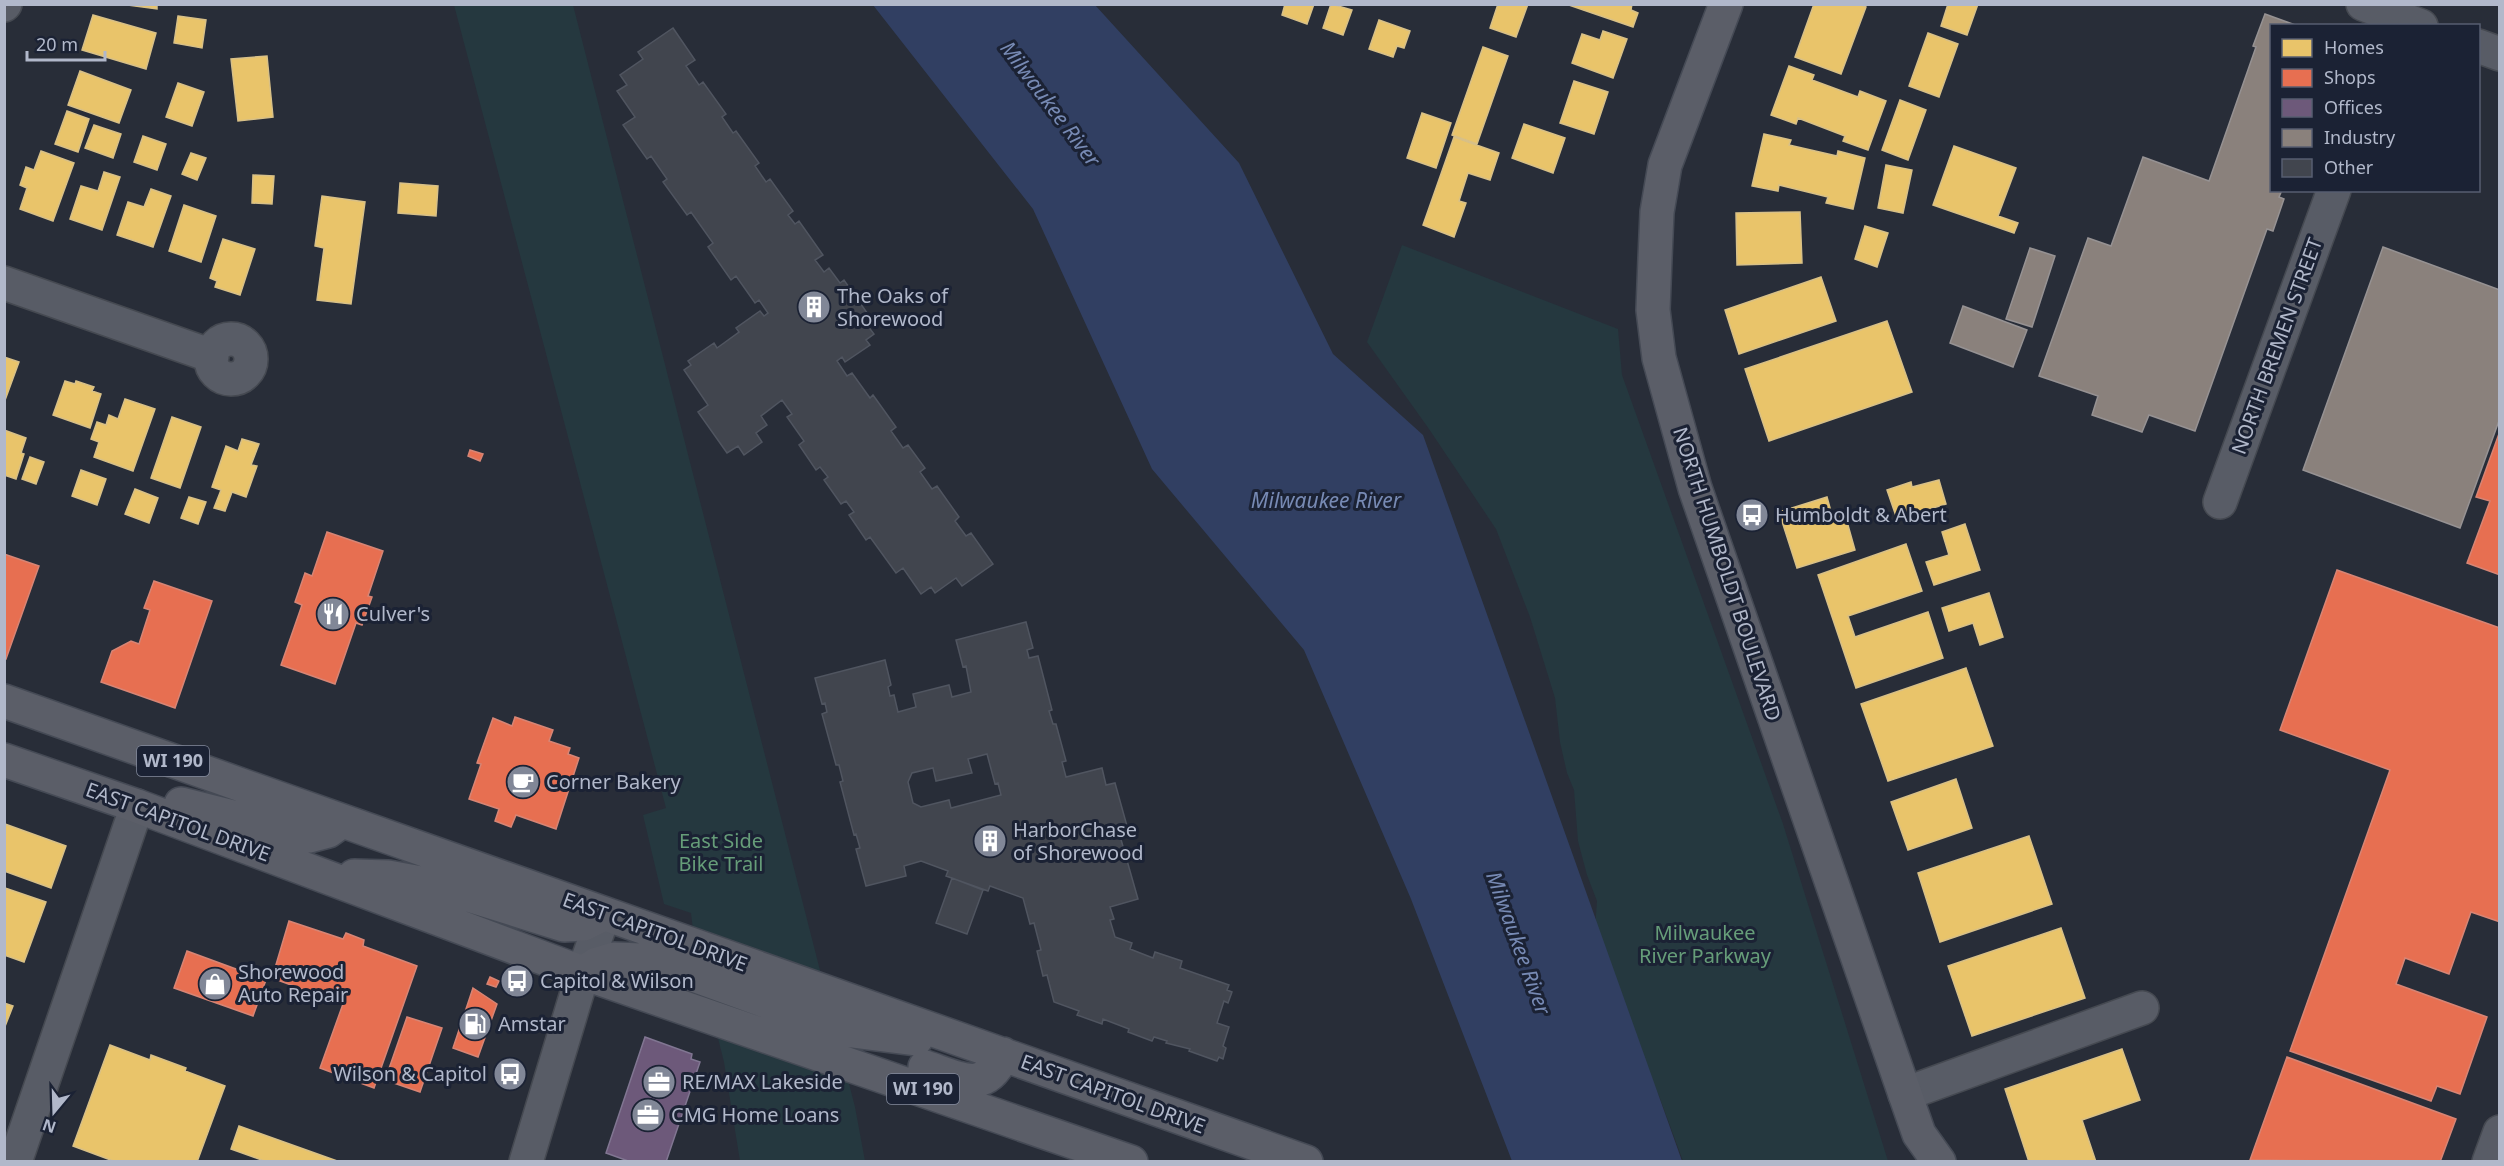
<svg xmlns="http://www.w3.org/2000/svg" width="2504" height="1166" font-family="'Noto Sans',sans-serif">
<style>
.green{fill:#25383f}
.water{fill:#313f62}
.homes{fill:#e9c46a;stroke:#d8c087;stroke-width:1.5}
.shops{fill:#e76f51;stroke:#d78575;stroke-width:1.5}
.offices{fill:#6d597a;stroke:#817692;stroke-width:1.5}
.industry{fill:#8a817c;stroke:#969293;stroke-width:1.5}
.building{fill:#41454e;stroke:#505560;stroke-width:1.5;fill-rule:evenodd}
.lines{fill:none;stroke-linecap:round;stroke-linejoin:round}
.minor-casing{stroke:#454951;stroke-width:36}
.major-casing{stroke:#454a55;stroke-width:36}
.minor{stroke:#585c66;stroke-width:33}
.major{stroke:#5b5e68;stroke-width:33}
.labels{text-anchor:middle;stroke-width:6;stroke-linejoin:round;paint-order:stroke}
.shield{fill:#1b2234;stroke:#848b9d;stroke-width:1.5}
.shield-label{font-size:18px;font-weight:bold;fill:#b1b8ca}
.poi-label{font-size:20px;fill:#b1b8ca;stroke:#1b2234;text-anchor:start}
.street-label{font-size:20px;fill:#b1b8ca;stroke:#1b2234}
.park-label{font-size:20px;fill:#669d79;stroke:#1b2234}
.water-label{font-size:21px;font-style:italic;fill:#778ab4;stroke:#1b2234}
</style>
<rect width="100%" height="100%" fill="#282d38"/>
<path class="green" d="M 454,5 L 573,5 L 855,1107 L 865,1161 L 740,1161 L 724,1062 L 695,947 L 691,913 L 664,904 L 643,815 L 666,808 Z
M 1402,245 L 1618,329 L 1622,375 L 1783,824 L 1888,1161 L 1683,1161 L 1659,1096 L 1593,958 L 1597,901 L 1587,875 L 1578,841 L 1574,790 L 1567,773 L 1560,742 L 1555,698 L 1530,617 L 1496,529 L 1429,429 L 1367,342 Z"/>
<path class="water" d="M 873,5 L 1095,5 L 1239,163 L 1333,354 L 1423,435 L 1682,1161 L 1512,1161 L 1411,899 L 1304,650 L 1152,469 L 1033,209 Z"/>
<path class="homes" d="M 120,4 L 157,4 L 157,9 Z
M 1285,4 L 1314,4 L 1307,24 L 1282,15 Z
M 1331,4 L 1352,10 L 1343,35 L 1323,28 Z
M 1498,4 L 1528,4 L 1516,37 L 1490,28 Z
M 1566,4 L 1632,4 L 1631,10 L 1638,13 L 1633,27 Z
M 1814,4 L 1858,4 L 1866,7 L 1841,74 L 1795,57 Z
M 1948,4 L 1978,4 L 1967,35 L 1941,26 Z
M 93,15 L 156,33 L 146,69 L 82,50 Z
M 178,16 L 206,20 L 202,48 L 174,43 Z
M 1379,20 L 1410,31 L 1404,48 L 1397,46 L 1393,57 L 1369,49 Z
M 1603,31 L 1627,39 L 1613,78 L 1572,63 L 1582,34 L 1600,40 Z
M 1928,33 L 1958,44 L 1939,97 L 1909,86 Z
M 1483,47 L 1508,56 L 1477,144 L 1452,135 Z
M 267,56 L 273,117 L 238,121 L 231,59 Z
M 1789,66 L 1814,75 L 1812,80 L 1858,97 L 1860,91 L 1886,101 L 1868,150 L 1843,141 L 1845,136 L 1798,118 L 1796,124 L 1771,115 Z
M 80,71 L 131,90 L 119,123 L 68,105 Z
M 1574,81 L 1608,92 L 1594,134 L 1560,123 Z
M 178,83 L 204,92 L 192,126 L 166,117 Z
M 1900,100 L 1926,110 L 1908,160 L 1882,150 Z
M 67,111 L 89,119 L 78,152 L 55,144 Z
M 1422,113 L 1451,123 L 1436,168 L 1407,158 Z
M 1524,124 L 1565,138 L 1553,173 L 1512,158 Z
M 94,125 L 121,134 L 113,158 L 85,148 Z
M 1764,134 L 1791,140 L 1789,145 L 1837,156 L 1838,151 L 1865,158 L 1853,209 L 1826,203 L 1828,197 L 1779,185 L 1778,191 L 1752,186 Z
M 143,136 L 166,144 L 157,170 L 134,162 Z
M 1454,137 L 1499,153 L 1490,180 L 1468,173 L 1459,201 L 1466,203 L 1454,237 L 1423,225 Z
M 1954,146 L 2016,168 L 1998,216 L 2018,223 L 2014,233 L 1933,205 Z
M 41,151 L 74,163 L 53,221 L 20,209 L 27,188 L 20,185 L 26,167 L 34,170 Z
M 191,153 L 206,158 L 197,180 L 182,174 Z
M 1886,165 L 1912,170 L 1903,213 L 1878,208 Z
M 104,172 L 120,177 L 102,230 L 70,219 L 81,186 L 98,191 Z
M 253,175 L 274,176 L 272,204 L 252,203 Z
M 400,183 L 438,186 L 436,216 L 398,213 Z
M 151,189 L 171,196 L 153,247 L 117,235 L 128,202 L 144,207 Z
M 322,196 L 365,202 L 351,304 L 317,300 L 324,248 L 315,246 Z
M 184,205 L 216,216 L 201,262 L 169,251 Z
M 1800,212 L 1802,263 L 1737,265 L 1736,213 Z
M 1865,226 L 1888,233 L 1877,267 L 1855,259 Z
M 223,239 L 255,249 L 240,295 L 215,287 L 217,281 L 210,278 Z
M 1821,277 L 1836,321 L 1739,354 L 1725,310 Z
M 1887,321 L 1912,392 L 1769,441 L 1745,369 Z
M 4,357 L 19,362 L 4,403 Z
M 65,381 L 75,384 L 76,381 L 94,387 L 92,391 L 101,394 L 90,428 L 53,415 Z
M 125,399 L 155,409 L 133,471 L 94,457 L 99,442 L 91,439 L 97,422 L 106,425 L 109,415 L 118,419 Z
M 172,417 L 201,427 L 180,488 L 151,478 Z
M 4,430 L 26,438 L 21,453 L 24,454 L 16,479 L 4,475 Z
M 242,439 L 259,444 L 251,465 L 257,466 L 246,497 L 232,492 L 225,511 L 214,508 L 221,490 L 212,487 L 226,446 L 238,451 Z
M 30,457 L 44,462 L 36,484 L 22,479 Z
M 81,470 L 106,479 L 97,505 L 72,496 Z
M 1939,480 L 1946,504 L 1897,519 L 1887,490 L 1911,482 L 1912,487 Z
M 135,489 L 158,498 L 149,523 L 125,514 Z
M 189,497 L 206,502 L 198,524 L 181,518 Z
M 1827,497 L 1832,515 L 1844,511 L 1855,550 L 1797,568 L 1779,512 Z
M 1965,524 L 1980,570 L 1934,585 L 1926,562 L 1949,555 L 1942,532 Z
M 1906,544 L 1922,591 L 1848,616 L 1855,637 L 1928,612 L 1943,658 L 1856,688 L 1818,575 Z
M 1989,593 L 2003,637 L 1980,645 L 1973,623 L 1949,631 L 1942,608 Z
M 1966,668 L 1993,746 L 1888,781 L 1861,704 Z
M 1956,779 L 1972,828 L 1908,850 L 1891,802 Z
M 5,824 L 66,846 L 51,888 L 4,871 Z
M 2029,836 L 2052,904 L 1940,942 L 1918,873 Z
M 5,888 L 46,902 L 24,962 L 4,955 Z
M 2061,928 L 2085,998 L 1972,1036 L 1948,966 Z
M 4,1003 L 13,1006 L 4,1029 Z
M 110,1045 L 150,1060 L 151,1055 L 186,1068 L 185,1071 L 225,1086 L 197,1162 L 116,1162 L 73,1146 Z
M 2122,1049 L 2140,1100 L 2082,1120 L 2096,1162 L 2029,1162 L 2005,1089 Z
M 239,1126 L 340,1162 L 267,1162 L 231,1149 Z"/>
<path class="shops" d="M 2500,431 L 2500,575 L 2467,563 L 2490,501 L 2476,497 Z
M 470,450 L 483,454 L 480,461 L 468,456 Z
M 327,532 L 383,551 L 368,596 L 372,597 L 362,625 L 356,623 L 335,684 L 281,665 L 302,605 L 295,602 L 305,573 L 312,576 Z
M 4,554 L 39,566 L 6,659 L 4,658 Z
M 2337,570 L 2500,628 L 2500,922 L 2471,912 L 2449,974 L 2405,958 L 2396,984 L 2487,1017 L 2460,1094 L 2437,1086 L 2431,1101 L 2290,1051 L 2390,770 L 2280,730 Z
M 154,581 L 212,601 L 175,708 L 101,682 L 112,651 L 131,641 L 139,644 L 150,610 L 144,608 Z
M 515,717 L 553,730 L 549,741 L 570,748 L 568,754 L 579,758 L 556,829 L 516,815 L 511,827 L 495,821 L 499,809 L 469,799 L 481,764 L 477,763 L 493,718 L 512,726 Z
M 289,921 L 343,939 L 346,933 L 364,940 L 363,946 L 417,966 L 374,1088 L 320,1068 L 343,1004 L 272,978 Z
M 187,951 L 266,980 L 253,1016 L 174,988 Z
M 490,977 L 499,981 L 496,987 L 487,984 Z
M 473,988 L 497,1004 L 478,1057 L 453,1048 Z
M 407,1017 L 442,1028 L 420,1092 L 385,1080 Z
M 2287,1057 L 2456,1119 L 2440,1162 L 2250,1160 Z"/>
<path class="offices" d="M 645,1037 L 692,1054 L 691,1059 L 700,1062 L 666,1162 L 631,1162 L 606,1153 Z"/>
<path class="industry" d="M 2265,14 L 2298,26 L 2272,26 L 2272,190 L 2282,190 L 2279,197 L 2284,199 L 2273,231 L 2267,229 L 2195,431 L 2149,415 L 2142,432 L 2092,415 L 2098,396 L 2039,376 L 2088,238 L 2111,246 L 2143,157 L 2209,181 L 2256,47 L 2253,46 Z
M 2383,247 L 2500,290 L 2500,418 L 2460,528 L 2303,470 Z
M 2030,248 L 2055,256 L 2032,327 L 2006,319 Z
M 1963,306 L 2027,330 L 2013,367 L 1950,343 Z"/>
<path class="building" d="M 673,28 L 695,60 L 686,66 L 699,85 L 703,82 L 726,114 L 722,117 L 733,133 L 736,131 L 759,163 L 755,166 L 766,182 L 770,179 L 793,211 L 788,215 L 795,224 L 799,221 L 823,255 L 815,260 L 824,272 L 829,268 L 840,283 L 844,280 L 870,317 L 864,321 L 874,334 L 866,340 L 870,345 L 845,362 L 842,357 L 837,361 L 847,376 L 852,373 L 870,398 L 873,395 L 896,427 L 891,431 L 903,448 L 908,445 L 925,468 L 920,472 L 932,489 L 937,486 L 959,517 L 955,521 L 966,536 L 971,533 L 993,564 L 962,586 L 956,578 L 935,593 L 931,587 L 921,594 L 903,568 L 896,573 L 870,537 L 866,540 L 849,515 L 854,512 L 846,501 L 841,504 L 824,480 L 828,477 L 820,467 L 816,470 L 799,445 L 804,441 L 787,417 L 792,414 L 782,400 L 761,416 L 767,425 L 756,433 L 762,442 L 744,455 L 738,446 L 727,453 L 698,412 L 708,405 L 684,370 L 691,365 L 688,361 L 714,343 L 717,348 L 739,332 L 736,328 L 760,311 L 764,316 L 768,313 L 759,300 L 755,303 L 736,276 L 731,280 L 708,247 L 713,243 L 691,212 L 687,215 L 663,182 L 667,179 L 651,156 L 647,159 L 623,125 L 635,117 L 617,91 L 627,85 L 620,75 L 643,59 L 638,52 Z
M 1026,622 L 1033,648 L 1027,650 L 1029,658 L 1038,656 L 1052,710 L 1049,711 L 1053,724 L 1056,724 L 1066,761 L 1062,762 L 1066,777 L 1102,768 L 1106,785 L 1115,783 L 1127,826 L 1118,829 L 1138,899 L 1110,907 L 1114,919 L 1110,920 L 1115,937 L 1132,943 L 1130,949 L 1153,958 L 1155,952 L 1182,961 L 1180,968 L 1229,985 L 1227,990 L 1232,992 L 1228,1003 L 1224,1001 L 1217,1023 L 1229,1027 L 1223,1046 L 1226,1048 L 1223,1059 L 1219,1057 L 1217,1061 L 1189,1051 L 1190,1049 L 1166,1043 L 1167,1041 L 1154,1037 L 1152,1041 L 1128,1032 L 1129,1029 L 1103,1019 L 1102,1024 L 1077,1015 L 1079,1011 L 1054,1002 L 1047,975 L 1043,976 L 1037,951 L 1041,950 L 1034,923 L 1030,924 L 1023,898 L 990,886 L 988,891 L 946,876 L 948,871 L 921,861 L 904,866 L 906,876 L 866,886 L 856,849 L 860,848 L 856,834 L 854,835 L 840,782 L 843,781 L 839,765 L 836,765 L 822,714 L 827,712 L 825,703 L 822,704 L 815,678 L 885,660 L 891,685 L 888,687 L 890,696 L 894,695 L 898,712 L 916,707 L 913,694 L 949,685 L 952,697 L 971,692 L 966,666 L 963,667 L 956,640 ZM 987,754 L 995,784 L 998,783 L 1001,795 L 951,808 L 949,800 L 921,807 L 913,803 L 908,782 L 912,773 L 933,768 L 936,781 L 972,773 L 968,759 Z
M 952,878 L 983,890 L 967,934 L 936,923 Z"/>
<g class="lines">
<defs>
<path id="minor" d="M 2363,4 L 2421,26
M 4,5 L 5,4
M 2478,46 L 2500,54
M 4,283 L 212,356
M211 359a20 20 0 1 1 40 0a20 20 0 1 1-40 0Z
M 2220,502 L 2334,190
M 1905,1094 L 2142,1008
M 15,1162 L 137,806
M 526,1162 L 583,973 L 604,914
M 2489,1162 L 2500,1132"/>
<path id="major" d="M 1726,4 L 1665,165 L 1657,212 L 1655,258 L 1653,310 L 1659,358 L 1695,488 L 1905,1094 L 1919,1134 L 1939,1162
M 4,701 L 1306,1162
M 4,760 L 137,806 L 583,973 L 1131,1162
M 181,804 L 309,836 L 328,831 L 342,821
M 354,876 L 388,877 L 443,887 L 564,925 L 584,924 L 604,914
M 583,973 L 597,964 L 614,959 L 642,960 L 677,969 L 829,1024 L 852,1031 L 916,1039
M 925,1067 C 958,1078 986,1096 1003,1054"/>
</defs>
<use href="#minor" class="minor-casing"/>
<use href="#major" class="major-casing"/>
<use href="#minor" class="minor"/>
<use href="#major" class="major"/>
</g>
<defs>
<symbol id="building-disc" viewBox="-11 -11 22 22"><circle r="9.5" fill="#818797" stroke="#1b2234"/><path d="M-4-6H4V6H1V3H-1V6H-4ZM-2.5-4.3h1.7v1.8h-1.7ZM.8-4.3h1.7v1.8H.8ZM-2.5-1h1.7V.8h-1.7ZM.8-1h1.7V.8H.8Z" fill="#fff"/></symbol>
<symbol id="bus-disc" viewBox="-11 -11 22 22"><circle r="9.5" fill="#818797" stroke="#1b2234"/><path d="M-5-6H5V4H4V6H2V4H-2V6H-4V4H-5ZM-3.5-4V0h7V-4ZM-3.5 1.2v1.5H-2V1.2ZM2 1.2v1.5H3.5V1.2Z" fill="#fff"/></symbol>
<symbol id="restaurant-disc" viewBox="-11 -11 22 22"><circle r="9.5" fill="#818797" stroke="#1b2234"/><path d="M-5-6h1v4h1v-4h1v4h1v-4h1v5L-1.5 .5V6h-2V.5L-5-1ZM5-6V6H3V1.5H1.5Q1.5-4 5-6Z" fill="#fff"/></symbol>
<symbol id="cafe-disc" viewBox="-11 -11 22 22"><circle r="9.5" fill="#818797" stroke="#1b2234"/><path d="M-5.5-4.5H6V0H3Q3 3.5 0 3.5H-2.5Q-5.5 3.5-5.5 0ZM3-3.2v2h1.7v-2ZM-6 4.5H4V6H-6Z" fill="#fff"/></symbol>
<symbol id="shop-disc" viewBox="-11 -11 22 22"><circle r="9.5" fill="#818797" stroke="#1b2234"/><path d="M-5-2.5h2.3a2.7 3.5 0 0 1 5.4 0H5L5.5 6h-11ZM-1.5-2.5h3a1.5 2.3 0 0 0-3 0Z" fill="#fff"/></symbol>
<symbol id="fuel-disc" viewBox="-11 -11 22 22"><circle r="9.5" fill="#818797" stroke="#1b2234"/><path d="M-5.5-6h7V0h2V4h1.3V-2.5L3-4.5l.8-.8L6-3V5H2.5V1h-1V6h-7ZM-4.2-4.7v3.2H.2V-4.7Z" fill="#fff"/></symbol>
<symbol id="office-disc" viewBox="-11 -11 22 22"><circle r="9.5" fill="#818797" stroke="#1b2234"/><path d="M-6-3h4V-5.5h4V-3h4V5H-6ZM-1-4.5V-3h2v-1.5ZM-6 0V1H6V0Z" fill="#fff"/></symbol>
</defs>
<g fill-rule="evenodd">
<use href="#building-disc" x="795" y="288" width="38" height="38"/>
<use href="#bus-disc" x="1733" y="496" width="38" height="38"/>
<use href="#restaurant-disc" x="314" y="595" width="38" height="38"/>
<use href="#cafe-disc" x="504" y="763" width="38" height="38"/>
<use href="#building-disc" x="971" y="822" width="38" height="38"/>
<use href="#bus-disc" x="498" y="962" width="38" height="38"/>
<use href="#shop-disc" x="196" y="965" width="38" height="38"/>
<use href="#fuel-disc" x="456" y="1005" width="38" height="38"/>
<use href="#bus-disc" x="491" y="1055" width="38" height="38"/>
<use href="#office-disc" x="640" y="1063" width="38" height="38"/>
<use href="#office-disc" x="629" y="1096" width="38" height="38"/>
</g>
<g class="labels">
<g class="shield">
<rect x="137" y="746" width="72" height="30" rx="4.5"/>
<rect x="887" y="1074" width="72" height="30" rx="4.5"/>
</g>
<g class="shield-label">
<text x="173" y="767">WI 190</text>
<text x="923" y="1095">WI 190</text>
</g>
<g class="poi-label">
<text x="837" y="303">The Oaks of<tspan x="837" dy="23">Shorewood</tspan></text>
<text x="1775" y="522">Humboldt &amp; Abert</text>
<text x="356" y="621">Culver's</text>
<text x="546" y="789">Corner Bakery</text>
<text x="1013" y="837">HarborChase<tspan x="1013" dy="23">of Shorewood</tspan></text>
<text x="238" y="979">Shorewood<tspan x="238" dy="23">Auto Repair</tspan></text>
<text x="540" y="988">Capitol &amp; Wilson</text>
<text x="498" y="1031">Amstar</text>
<text x="487" y="1081" text-anchor="end">Wilson &amp; Capitol</text>
<text x="682" y="1089">RE/MAX Lakeside</text>
<text x="671" y="1122">CMG Home Loans</text>
</g>
<g class="street-label">
<text transform="translate(2277 346) rotate(-70)" y="7">NORTH BREMEN STREET</text>
<text transform="translate(1727 574) rotate(72)" y="7">NORTH HUMBOLDT BOULEVARD</text>
<text transform="translate(178 822) rotate(20)" y="7">EAST CAPITOL DRIVE</text>
<text transform="translate(655 932) rotate(20)" y="7">EAST CAPITOL DRIVE</text>
<text transform="translate(1113 1094) rotate(20)" y="7">EAST CAPITOL DRIVE</text>
</g>
<g class="park-label">
<text x="721" y="848">East Side<tspan x="721" dy="23">Bike Trail</tspan></text>
<text x="1705" y="940">Milwaukee<tspan x="1705" dy="23">River Parkway</tspan></text>
</g>
<g class="water-label">
<text transform="translate(1050 104) rotate(53)" y="7">Milwaukee River</text>
<text x="1326" y="508">Milwaukee River</text>
<text transform="translate(1518 943) rotate(70)" y="7">Milwaukee River</text>
</g>
</g>
<rect width="2504" height="1166" fill="none" stroke="#b1b8ca" stroke-width="12"/>
<rect x="2270" y="24" width="210" height="168" fill="#1b2234" stroke="#575e70" stroke-width="1.5"/>
<rect x="2282" y="39" width="30" height="18" fill="#e9c46a" stroke="#575e70" stroke-width="1.5"/>
<text x="2324" y="54" font-size="18" fill="#b1b8ca">Homes</text>
<rect x="2282" y="69" width="30" height="18" fill="#e76f51" stroke="#575e70" stroke-width="1.5"/>
<text x="2324" y="84" font-size="18" fill="#b1b8ca">Shops</text>
<rect x="2282" y="99" width="30" height="18" fill="#6d597a" stroke="#575e70" stroke-width="1.5"/>
<text x="2324" y="114" font-size="18" fill="#b1b8ca">Offices</text>
<rect x="2282" y="129" width="30" height="18" fill="#8a817c" stroke="#575e70" stroke-width="1.5"/>
<text x="2324" y="144" font-size="18" fill="#b1b8ca">Industry</text>
<rect x="2282" y="159" width="30" height="18" fill="#41454e" stroke="#575e70" stroke-width="1.5"/>
<text x="2324" y="174" font-size="18" fill="#b1b8ca">Other</text>
<g transform="translate(54 1112) rotate(199)" stroke="#1b2234" stroke-width="4.5" paint-order="stroke">
<path d="M0-4.5L10 22L0 15L-10 22Z" fill="#b1b8ca"/>
<text y="-9" font-size="16" font-weight="bold" text-anchor="middle" fill="#b1b8ca">N</text>
</g>
<path d="M27 51v9h78v-9" fill="none" stroke="#b1b8ca" stroke-width="3"/>
<text x="36" y="51" font-size="18" fill="#b1b8ca" stroke="#1b2234" stroke-width="4.5" paint-order="stroke">20 m</text>
</svg>
